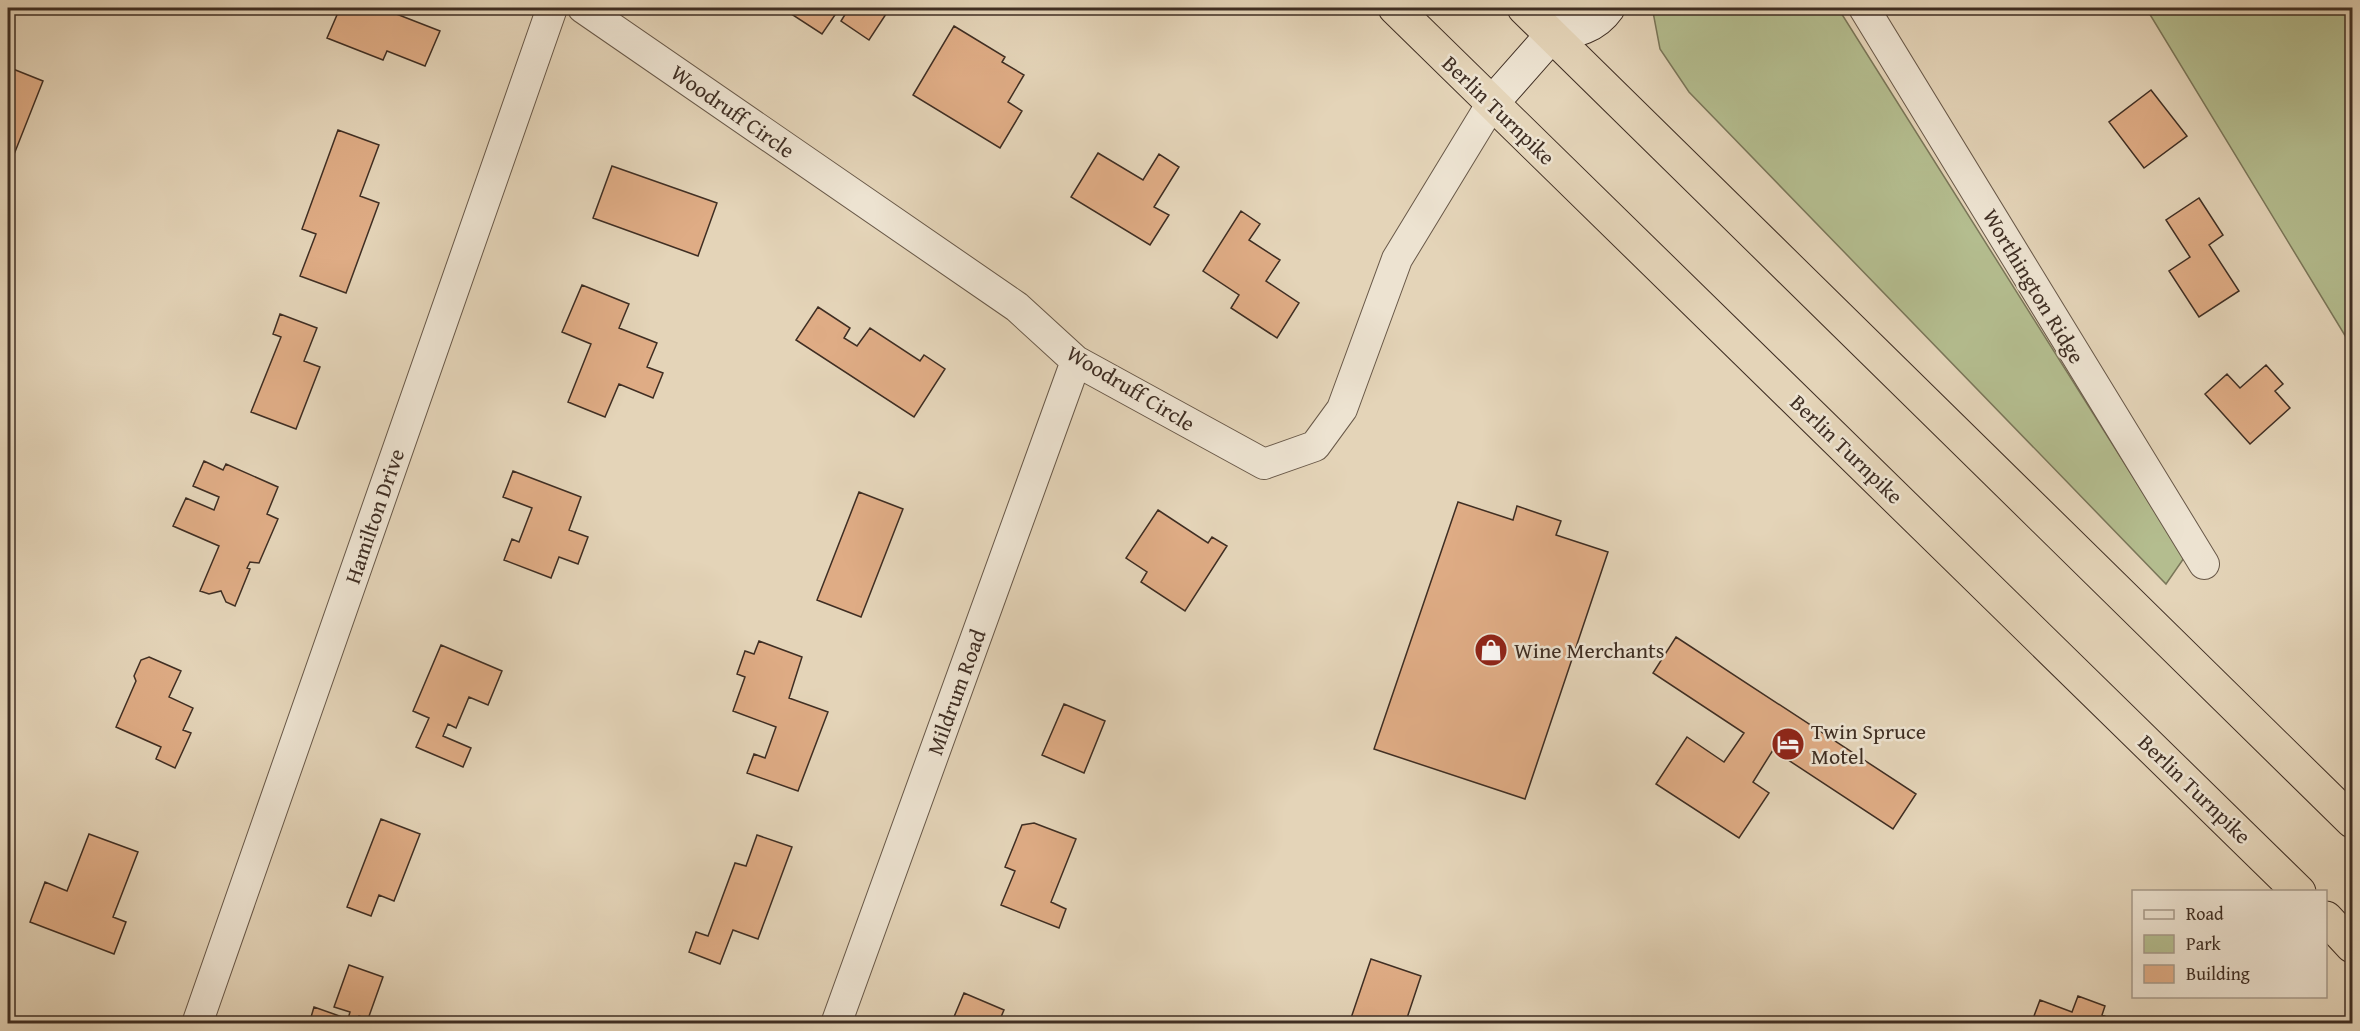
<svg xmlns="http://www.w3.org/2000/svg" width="2360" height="1031" font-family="'Gentium Book Plus',serif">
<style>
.green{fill:#b4bd8f;stroke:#7a7659;stroke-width:1.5}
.building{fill:#dfac85;stroke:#3f2e23;stroke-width:1.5}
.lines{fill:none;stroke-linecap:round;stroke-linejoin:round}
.minor-casing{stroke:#685848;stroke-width:32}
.secondary-casing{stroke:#3f2e23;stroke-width:35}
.trunk-casing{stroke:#3f2e23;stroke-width:35}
.minor{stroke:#ede3d1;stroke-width:30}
.secondary{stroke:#ede3d1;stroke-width:33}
.trunk{stroke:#e4d4b8;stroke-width:33}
.labels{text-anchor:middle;stroke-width:5;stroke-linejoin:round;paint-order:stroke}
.street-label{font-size:22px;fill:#3f2e23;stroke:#ede3d1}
.poi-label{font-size:22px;fill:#3f2e23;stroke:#ede3d1;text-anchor:start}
</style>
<rect width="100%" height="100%" fill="#e4d4b8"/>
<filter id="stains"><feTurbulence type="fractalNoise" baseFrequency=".00333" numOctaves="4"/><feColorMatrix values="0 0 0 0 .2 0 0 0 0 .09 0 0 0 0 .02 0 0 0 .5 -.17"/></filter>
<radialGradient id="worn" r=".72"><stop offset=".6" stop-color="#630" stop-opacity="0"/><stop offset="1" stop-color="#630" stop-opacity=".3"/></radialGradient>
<path class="green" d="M 1654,8 L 1838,8 L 2184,558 L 2166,584 L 1689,92 L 1660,49 L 1653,12 Z
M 2146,8 L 2352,8 L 2352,347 Z"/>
<path class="building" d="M 340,8 L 381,8 L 440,31 L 425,66 L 387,51 L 383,60 L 327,38 Z
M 782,8 L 890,8 L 869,40 L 841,21 L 846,13 L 839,9 L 822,34 Z
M 954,26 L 1005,57 L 1002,62 L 1024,75 L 1008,102 L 1022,111 L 1000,148 L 913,95 Z
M 8,67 L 43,81 L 13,157 L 8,154 Z
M 2151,90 L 2187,136 L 2144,168 L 2109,122 Z
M 338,130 L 379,145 L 360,196 L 379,203 L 346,293 L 300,276 L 316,234 L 302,229 Z
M 1098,153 L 1143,180 L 1159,154 L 1179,167 L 1154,207 L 1169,215 L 1150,245 L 1071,197 Z
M 612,166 L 717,203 L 698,256 L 593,218 Z
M 2199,198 L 2223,235 L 2209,245 L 2239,291 L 2199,317 L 2169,271 L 2190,257 L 2166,220 Z
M 1241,211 L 1260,224 L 1249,240 L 1280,260 L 1266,281 L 1299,303 L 1277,338 L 1231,308 L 1239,295 L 1203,271 Z
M 582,285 L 629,304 L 619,328 L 657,343 L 647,367 L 663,373 L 653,398 L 619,384 L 605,417 L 568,402 L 591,344 L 562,332 Z
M 818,307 L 850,328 L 844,338 L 857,346 L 870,328 L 920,361 L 924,355 L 945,369 L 914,417 L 796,340 Z
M 280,314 L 317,328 L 304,361 L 320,367 L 296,429 L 251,412 L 281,337 L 273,334 Z
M 2266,365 L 2283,384 L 2275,391 L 2290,408 L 2250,444 L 2205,394 L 2227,374 L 2240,388 Z
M 204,461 L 223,470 L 226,464 L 278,487 L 267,514 L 278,519 L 259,563 L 250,562 L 247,568 L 250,569 L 235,606 L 226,602 L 221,591 L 209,594 L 200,591 L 219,546 L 173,526 L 186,498 L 214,510 L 219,497 L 193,486 Z
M 513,471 L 581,497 L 569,530 L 588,537 L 578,564 L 559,557 L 551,578 L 504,560 L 512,539 L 519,542 L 532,508 L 503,497 Z
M 859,492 L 903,509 L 861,617 L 817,600 Z
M 1458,502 L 1513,520 L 1517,506 L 1561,521 L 1556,535 L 1608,552 L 1525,799 L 1374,749 Z
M 1158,510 L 1208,543 L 1212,537 L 1227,546 L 1185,611 L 1141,582 L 1147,572 L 1126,558 Z
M 1676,637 L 1916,794 L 1893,829 L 1773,750 L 1753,782 L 1769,793 L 1739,838 L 1656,784 L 1687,737 L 1724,762 L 1744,733 L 1653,673 Z
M 759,641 L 802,657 L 789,698 L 828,712 L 798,791 L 747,773 L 754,754 L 765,758 L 776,727 L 733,711 L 745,677 L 737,674 L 745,651 L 754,654 Z
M 441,645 L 502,671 L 488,705 L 469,697 L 456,728 L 448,724 L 443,736 L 471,748 L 463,767 L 416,747 L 429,718 L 413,711 Z
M 149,657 L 181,671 L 169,697 L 193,708 L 183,730 L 191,733 L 175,768 L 156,759 L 161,747 L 116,727 L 136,681 L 134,676 L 141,660 Z
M 1064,704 L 1105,721 L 1084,773 L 1042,755 Z
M 381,819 L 420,834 L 394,901 L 379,895 L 371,916 L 347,907 Z
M 1034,823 L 1076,839 L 1051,902 L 1066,909 L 1059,928 L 1001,905 L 1015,871 L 1005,867 L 1022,825 Z
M 89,834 L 138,852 L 113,917 L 126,922 L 114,954 L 30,922 L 45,882 L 67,891 Z
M 757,835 L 792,847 L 758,939 L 733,930 L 720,964 L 689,952 L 696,932 L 708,936 L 735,863 L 746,866 Z
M 1371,959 L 1421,976 L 1405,1024 L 1349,1024 Z
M 349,965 L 383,977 L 368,1019 L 359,1016 L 357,1024 L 309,1024 L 314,1007 L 348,1019 L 350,1012 L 334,1007 Z
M 964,993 L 1004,1010 L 998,1024 L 951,1024 Z
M 2078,996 L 2105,1006 L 2102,1015 L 2123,1024 L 2031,1024 L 2040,1000 L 2072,1012 Z"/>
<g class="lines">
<defs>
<path id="minor" d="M 583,8 L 1017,307 L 1076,361 L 1264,464 L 1315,446 L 1342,409 L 1397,259 L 1492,103
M 1864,8 L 2204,564
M 197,1024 L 552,8
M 836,1024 L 1076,361"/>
<path id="secondary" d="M 1552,35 C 1574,31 1594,28 1608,8
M 1492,103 L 1552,35 L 1563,8"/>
<path id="trunk" d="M 1395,8 L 2299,892
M 1524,8 L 2352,821
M 2326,918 L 2352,946"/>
</defs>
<use href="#minor" class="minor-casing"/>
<use href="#secondary" class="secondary-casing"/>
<use href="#trunk" class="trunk-casing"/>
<use href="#minor" class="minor"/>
<use href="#secondary" class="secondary"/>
<use href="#trunk" class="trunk"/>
</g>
<defs>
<symbol id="shop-disc" viewBox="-11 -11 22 22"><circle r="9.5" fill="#8f2418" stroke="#ede3d1"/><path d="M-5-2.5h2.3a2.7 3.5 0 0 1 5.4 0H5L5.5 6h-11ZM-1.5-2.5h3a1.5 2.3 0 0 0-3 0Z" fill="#fff"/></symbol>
<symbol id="hotel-disc" viewBox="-11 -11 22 22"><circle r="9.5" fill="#8f2418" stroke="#ede3d1"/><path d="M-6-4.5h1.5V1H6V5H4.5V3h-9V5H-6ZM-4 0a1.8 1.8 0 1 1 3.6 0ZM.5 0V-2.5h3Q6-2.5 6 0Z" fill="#fff"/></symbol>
</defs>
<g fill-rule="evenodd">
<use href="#shop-disc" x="1472" y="631" width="38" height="38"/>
<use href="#hotel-disc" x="1769" y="725" width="38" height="38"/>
</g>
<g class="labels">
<g class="street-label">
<text transform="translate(1499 110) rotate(44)" y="8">Berlin Turnpike</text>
<text transform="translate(733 111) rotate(35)" y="8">Woodruff Circle</text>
<text transform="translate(2034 286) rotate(59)" y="8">Worthington Ridge</text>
<text transform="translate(1131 388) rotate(31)" y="8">Woodruff Circle</text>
<text transform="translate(1847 449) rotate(44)" y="8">Berlin Turnpike</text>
<text transform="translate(374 516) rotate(-71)" y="8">Hamilton Drive</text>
<text transform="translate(956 692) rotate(-70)" y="8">Mildrum Road</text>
<text transform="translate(2195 789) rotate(44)" y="8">Berlin Turnpike</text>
</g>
<g class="poi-label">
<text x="1514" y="658">Wine Merchants</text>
<text x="1811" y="739">Twin Spruce<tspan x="1811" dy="25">Motel</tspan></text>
</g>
</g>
<rect width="2360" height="1031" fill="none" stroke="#e4d4b8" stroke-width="30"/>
<rect x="9" y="9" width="2342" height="1013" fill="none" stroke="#3f2e23" stroke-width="3"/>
<rect x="15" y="15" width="2330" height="1001" fill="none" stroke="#3f2e23" stroke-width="1.5"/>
<rect x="2132" y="890" width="195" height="108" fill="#ede3d1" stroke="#a79b8b" stroke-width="1.5"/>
<rect x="2144" y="910" width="30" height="9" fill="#ede3d1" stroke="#a79b8b" stroke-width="1.5"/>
<text x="2186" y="920" font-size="18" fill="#3f2e23">Road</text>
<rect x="2144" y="935" width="30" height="18" fill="#b4bd8f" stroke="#a79b8b" stroke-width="1.5"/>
<text x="2186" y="950" font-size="18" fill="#3f2e23">Park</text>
<rect x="2144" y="965" width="30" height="18" fill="#dfac85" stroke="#a79b8b" stroke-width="1.5"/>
<text x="2186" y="980" font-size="18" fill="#3f2e23">Building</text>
<rect width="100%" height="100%" filter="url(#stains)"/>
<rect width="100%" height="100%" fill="url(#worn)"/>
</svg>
